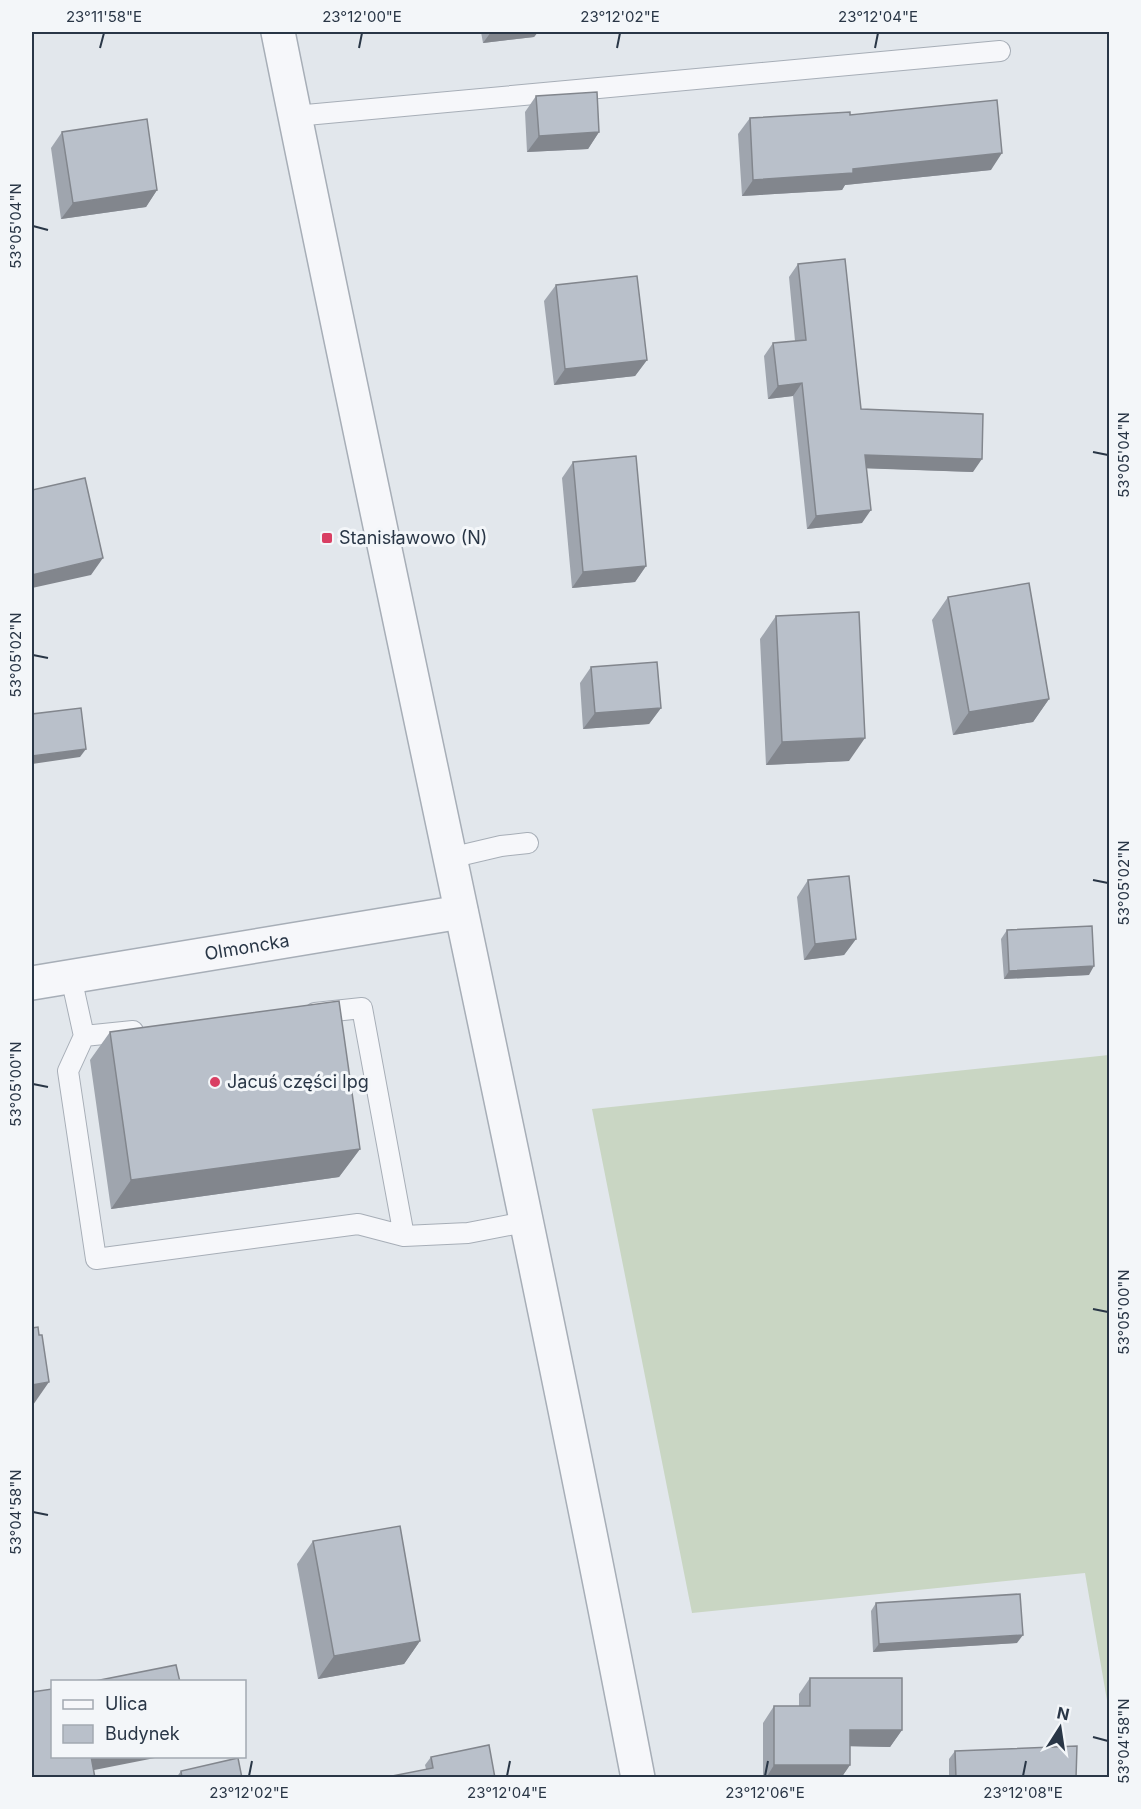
<svg xmlns="http://www.w3.org/2000/svg" width="1141" height="1809" font-family="Inter,sans-serif">
<style>
.grass{fill:#c9d6c3}
.lines{fill:none;stroke-linecap:round;stroke-linejoin:round}
.service-casing{stroke:#a7aeb7;stroke-width:22}
.tertiary-casing{stroke:#a7aeb7;stroke-width:36}
.service{stroke:#f6f7fa;stroke-width:20}
.tertiary{stroke:#f6f7fa;stroke-width:33}
.wall{fill:#9fa5ae}
.shaded-wall{fill:#82868d}
.building{fill:#b9c0ca;stroke:#82868d;stroke-width:1.5}
.ticks{fill:none;stroke:#293646;stroke-width:2}
.poi-dot{fill:#d93f63;stroke:#f3f6f9;stroke-width:2}
.labels{text-anchor:middle;stroke-width:6;stroke-linejoin:round;paint-order:stroke}
.poi-label{font-size:18px;fill:#293646;stroke:#f3f6f9;text-anchor:start}
.street-label{font-size:18px;fill:#293646;stroke:#f3f6f9}
.neatline{fill:none;stroke:#293646;stroke-width:2}
.ticks-label{font-size:15px;text-anchor:middle;fill:#293646}
</style>
<rect width="100%" height="100%" fill="#e2e7ec"/>
<path class="grass" d="M 1109,1055 L 1109,1712 L 1085,1573 L 692,1613 L 592,1109 Z"/>
<g class="lines">
<defs>
<path id="service" d="M 295,116 L 1000,51
M 450,858 L 501,846 L 528,843
M 71,977 L 84,1036 L 68,1071 L 96,1259 L 358,1224 L 404,1236 L 468,1233 L 525,1222
M 315,1013 L 362,1008 L 404,1236
M 84,1036 L 133,1031"/>
<g id="tertiary">
<path d="M 278,32 C 395,614 526,1194 638,1778"/>
<path id="s1" d="M 32,983 L 461,912"/>
</g>
</defs>
<use href="#service" class="service-casing"/>
<use href="#tertiary" class="tertiary-casing"/>
<use href="#service" class="service"/>
<use href="#tertiary" class="tertiary"/>
</g>
<path class="wall" d="M 481,32 L 538,32 L 534,37 L 483,43 Z
M 536,96 L 599,132 L 588,149 L 527,152 L 525,112 Z
M 850,115 L 991,170 L 845,185 L 842,190 L 742,196 L 738,134 L 750,118 Z
M 62,132 L 157,190 L 146,207 L 61,219 L 51,148 Z
M 798,264 L 861,409 L 973,472 L 867,468 L 862,523 L 807,529 L 793,396 L 768,399 L 764,356 L 773,343 L 795,341 L 789,277 Z
M 556,285 L 647,360 L 635,376 L 554,385 L 544,301 Z
M 1110,317 L 1110,358 L 1107,322 Z
M 573,462 L 646,566 L 635,582 L 572,588 L 562,478 Z
M 948,597 L 1049,699 L 1033,722 L 953,735 L 932,620 Z
M 776,616 L 849,761 L 766,765 L 760,639 Z
M 591,667 L 661,708 L 649,724 L 583,729 L 580,683 Z
M 808,880 L 856,939 L 844,955 L 804,960 L 797,897 Z
M 1007,930 L 1089,975 L 1004,979 L 1001,939 Z
M 110,1032 L 360,1149 L 339,1177 L 111,1209 L 90,1060 Z
M 313,1541 L 420,1641 L 404,1664 L 318,1679 L 297,1564 Z
M 876,1603 L 1017,1643 L 873,1652 L 871,1611 Z
M 810,1678 L 902,1730 L 890,1747 L 850,1746 L 850,1765 L 841,1778 L 763,1778 L 763,1723 L 774,1706 L 799,1706 L 799,1694 Z
M 955,1751 L 1076,1778 L 949,1778 L 949,1759 Z
M 431,1757 L 495,1778 L 426,1769 L 425,1765 Z
M 181,1771 L 242,1778 L 176,1778 Z"/>
<path class="shaded-wall" d="M 491,32 L 538,32 L 534,37 L 483,43 Z
M 599,132 L 588,149 L 527,152 L 539,136 Z
M 1002,153 L 991,170 L 845,185 L 842,190 L 742,196 L 753,180 Z
M 157,190 L 146,207 L 61,219 L 73,203 Z
M 647,360 L 635,376 L 554,385 L 565,369 Z
M 802,383 L 793,396 L 768,399 L 778,386 Z
M 865,455 L 982,459 L 973,472 L 856,468 Z
M 871,510 L 862,523 L 807,529 L 816,516 Z
M 103,558 L 91,575 L 32,588 L 32,575 Z
M 646,566 L 635,582 L 572,588 L 583,572 Z
M 1049,699 L 1033,722 L 953,735 L 969,712 Z
M 661,708 L 649,724 L 583,729 L 595,713 Z
M 865,738 L 849,761 L 766,765 L 782,742 Z
M 86,749 L 80,757 L 32,764 L 32,756 Z
M 856,939 L 844,955 L 804,960 L 815,944 Z
M 1094,966 L 1089,975 L 1004,979 L 1009,971 Z
M 360,1149 L 339,1177 L 111,1209 L 131,1180 Z
M 49,1382 L 33,1405 L 32,1406 L 32,1385 Z
M 1023,1635 L 1017,1643 L 873,1652 L 879,1644 Z
M 420,1641 L 404,1664 L 318,1679 L 334,1656 Z
M 850,1730 L 902,1730 L 890,1747 L 838,1746 Z
M 81,1756 L 165,1756 L 69,1775 Z
M 774,1765 L 850,1765 L 841,1778 L 766,1778 Z"/>
<path class="building" d="M 597,92 L 599,132 L 539,136 L 536,96 Z
M 997,100 L 1002,153 L 853,169 L 853,173 L 753,180 L 750,118 L 850,112 L 850,115 Z
M 147,119 L 157,190 L 73,203 L 62,132 Z
M 845,259 L 861,409 L 983,414 L 982,459 L 865,455 L 871,510 L 816,516 L 802,383 L 778,386 L 773,343 L 806,340 L 798,264 Z
M 637,276 L 647,360 L 565,369 L 556,285 Z
M 636,456 L 646,566 L 583,572 L 573,462 Z
M 85,478 L 103,558 L 32,575 L 32,490 Z
M 1029,583 L 1049,699 L 969,712 L 948,597 Z
M 859,612 L 865,738 L 782,742 L 776,616 Z
M 657,662 L 661,708 L 595,713 L 591,667 Z
M 81,708 L 86,749 L 32,756 L 32,714 Z
M 849,876 L 856,939 L 815,944 L 808,880 Z
M 1092,926 L 1094,966 L 1009,971 L 1007,930 Z
M 339,1001 L 360,1149 L 131,1180 L 110,1032 Z
M 38,1327 L 39,1335 L 42,1335 L 49,1382 L 32,1385 L 32,1328 Z
M 400,1526 L 420,1641 L 334,1656 L 313,1541 Z
M 1020,1594 L 1023,1635 L 879,1644 L 876,1603 Z
M 176,1665 L 180,1682 L 90,1682 Z
M 810,1678 L 902,1678 L 902,1730 L 850,1730 L 850,1765 L 774,1765 L 774,1706 L 810,1706 Z
M 52,1689 L 52,1756 L 91,1756 L 95,1778 L 32,1778 L 32,1692 Z
M 489,1745 L 495,1778 L 382,1778 L 433,1768 L 431,1757 Z
M 1077,1746 L 1076,1778 L 956,1778 L 955,1751 Z
M 238,1758 L 242,1778 L 182,1778 L 181,1771 Z"/>
<path class="ticks" d="M 100,48 L 104,33M 359,48 L 362,33M 617,48 L 620,33M 875,48 L 878,33M 33,226 L 48,230M 1093,452 L 1108,455M 33,655 L 48,658M 1093,880 L 1108,883M 33,1084 L 48,1087M 1093,1309 L 1108,1312M 33,1512 L 48,1515M 1093,1737 L 1108,1741M 249,1776 L 252,1761M 507,1776 L 510,1761M 765,1776 L 768,1761M 1023,1776 L 1026,1761"/>
<g class="poi-dot">
<rect x="321" y="532" width="12" height="12" rx="3"/>
<circle cx="215" cy="1082" r="6"/>
</g>
<g class="labels">
<g class="poi-label">
<text x="339" y="544">Stanisławowo (N)</text>
<text x="227" y="1088">Jacuś części lpg</text>
</g>
<g class="street-label">
<text dy="6" stroke="none"><textPath href="#s1" startOffset="218">Olmoncka</textPath></text>
</g>
</g>
<rect width="1141" height="1809" fill="none" stroke="#f3f6f9" stroke-width="66"/>
<rect x="51" y="1680" width="195" height="78" fill="#f3f6f9" stroke="#a2a9b1" stroke-width="1.5"/>
<rect x="63" y="1700" width="30" height="9" fill="#f6f7fa" stroke="#a2a9b1" stroke-width="1.5"/>
<text x="105" y="1710" font-size="18" fill="#293646">Ulica</text>
<rect x="63" y="1725" width="30" height="18" fill="#b9c0ca" stroke="#a2a9b1" stroke-width="1.5"/>
<text x="105" y="1740" font-size="18" fill="#293646">Budynek</text>
<g transform="translate(1060 1728) rotate(12)" stroke="#f3f6f9" stroke-width="4.5" paint-order="stroke">
<path d="M0-4.5L10 22L0 15L-10 22Z" fill="#293646"/>
<text y="-9" font-size="16" font-weight="bold" text-anchor="middle" fill="#293646">N</text>
</g>
<rect x="33" y="33" width="1075" height="1743" class="neatline"/>
<g class="ticks-label">
<text x="104" y="22">23°11'58"E</text>
<text x="362" y="22">23°12'00"E</text>
<text x="620" y="22">23°12'02"E</text>
<text x="878" y="22">23°12'04"E</text>
<text transform="translate(16 226) rotate(-90)" y="5">53°05'04"N</text>
<text transform="translate(1124 455) rotate(-90)" y="5">53°05'04"N</text>
<text transform="translate(16 655) rotate(-90)" y="5">53°05'02"N</text>
<text transform="translate(1124 883) rotate(-90)" y="5">53°05'02"N</text>
<text transform="translate(16 1084) rotate(-90)" y="5">53°05'00"N</text>
<text transform="translate(1124 1312) rotate(-90)" y="5">53°05'00"N</text>
<text transform="translate(16 1512) rotate(-90)" y="5">53°04'58"N</text>
<text transform="translate(1124 1741) rotate(-90)" y="5">53°04'58"N</text>
<text x="249" y="1798">23°12'02"E</text>
<text x="507" y="1798">23°12'04"E</text>
<text x="765" y="1798">23°12'06"E</text>
<text x="1023" y="1798">23°12'08"E</text>
</g>
</svg>
